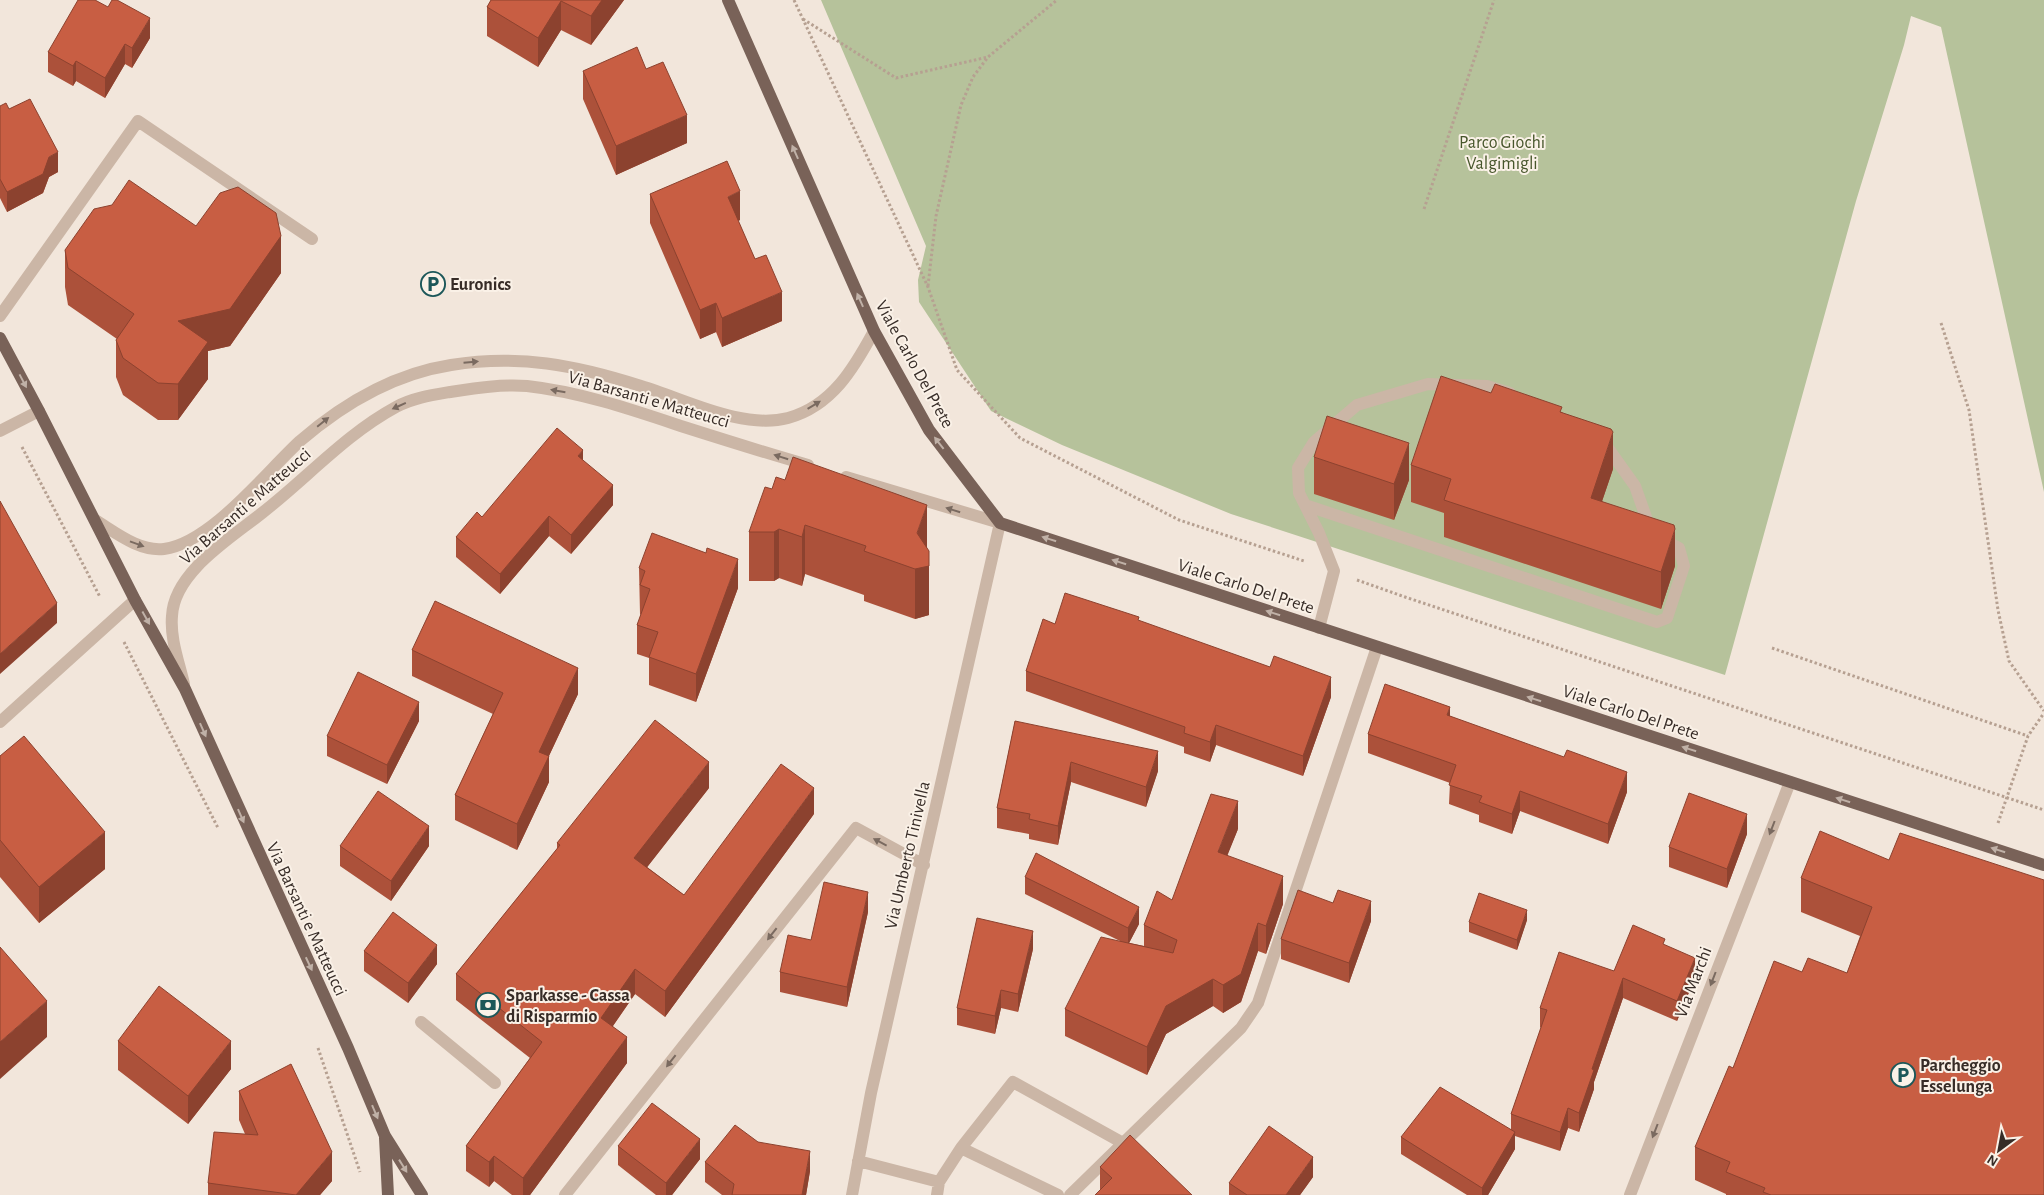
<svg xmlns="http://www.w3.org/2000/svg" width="2044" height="1195" font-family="'Alegreya Sans',sans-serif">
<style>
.green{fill:#b6c29b}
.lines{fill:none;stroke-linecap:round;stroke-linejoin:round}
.path{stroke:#b6a091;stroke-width:3;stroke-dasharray:2.5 2.5;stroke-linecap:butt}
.minor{stroke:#cbb6a6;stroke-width:12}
.major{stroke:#796258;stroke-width:12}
.wall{fill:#ac513a}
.shaded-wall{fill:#8c422f}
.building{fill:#c85e43;stroke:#8c422f}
.oneway{fill:#c0b1a7}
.oneway2{fill:#7a6a60}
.labels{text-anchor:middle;stroke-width:4;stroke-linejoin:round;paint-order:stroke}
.park-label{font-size:18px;fill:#47562b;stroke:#faf1e7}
.poi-label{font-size:18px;font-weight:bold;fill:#372c27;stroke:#faf1e7;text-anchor:start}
.street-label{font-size:18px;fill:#372c27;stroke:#faf1e7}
</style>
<rect width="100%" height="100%" fill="#f2e6db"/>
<path class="green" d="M 821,0 L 2044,0 L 2044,492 L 1941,27 L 1911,16 L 1904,45 L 1856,201 L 1725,675 L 1231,514 L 1062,445 L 991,411 L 919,302 L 918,280 L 926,246 Z"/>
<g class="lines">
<path class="path" d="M 794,0 L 928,287 L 957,370 L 1020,438 L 1179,520 L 1304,561
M 803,19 L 896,78 L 988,57
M 1424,209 L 1494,0
M 928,286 L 936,216 L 961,105 L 973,77 L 988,57 L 1057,0
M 1941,323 L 1969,410 L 1998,610 L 2009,661 L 2044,711
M 22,447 L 100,597
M 1357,580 L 1405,597 L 2044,810
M 124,642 L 218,828
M 1772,648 L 2028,736
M 1998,823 L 2028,736 L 2044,713
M 318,1048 L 360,1172"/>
<path class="minor" d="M 0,316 L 138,121 L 312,239
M 0,431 L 39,411
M 846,477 L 1000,523 L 871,1093 L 852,1195
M 1305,505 L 1657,622 L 1667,618 L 1684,566 L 1679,548 L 1652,534 L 1635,486 L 1603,441
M 95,520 C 115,532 139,552 164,549 C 211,543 266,472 300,441 C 344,403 393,374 451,365 C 519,354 575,365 641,386 C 685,399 742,430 788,418 C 832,406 854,368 874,331
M 1319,628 L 1334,571 L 1319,533 L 1299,493 L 1298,468 L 1314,442 L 1357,405 L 1428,384 L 1487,386 L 1510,393
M 184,684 C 179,662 170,639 172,616 C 174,572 231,538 262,513 C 307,478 346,434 396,407 C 412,398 432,395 450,392 C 476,388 501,384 527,386 C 581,392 633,410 684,427 C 725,440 766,453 808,465
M 0,722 L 135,600
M 421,1022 L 495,1083
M 961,1148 L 1013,1082 L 1123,1143
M 858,1161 L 939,1182
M 565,1195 L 856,828 L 924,865
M 937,1195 L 939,1182 L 961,1148 L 1058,1195
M 1070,1195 L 1241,1028 L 1258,1003 L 1377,647
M 1630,1195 L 1790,782"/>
<path class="major" d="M 728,0 L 874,331 L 929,430 L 1000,523 L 2044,865
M 0,338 L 39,411 L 135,600 L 185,689 L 348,1048 L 385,1136 L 422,1195
M 385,1138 L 388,1195"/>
</g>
<path class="wall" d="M 491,0 L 624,0 L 591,45 L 561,30 L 538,67 L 487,36 L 487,7 Z
M 150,38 L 132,68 L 125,64 L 105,98 L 76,81 L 73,86 L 48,72 L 48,52 Z
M 646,69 L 687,143 L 616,175 L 583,99 L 583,71 Z
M 0,106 L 9,109 L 58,172 L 49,177 L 43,193 L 7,212 L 0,198 Z
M 650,194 L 740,220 L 738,221 L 782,321 L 722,347 L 716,332 L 700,339 L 650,223 Z
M 196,226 L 281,273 L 230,346 L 208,351 L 208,379 L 178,420 L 158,420 L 123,395 L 116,377 L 116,340 L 117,339 L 68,305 L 65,287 L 65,250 Z
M 1491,393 L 1562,412 L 1613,469 L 1602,501 L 1675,566 L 1661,609 L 1444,537 L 1444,513 L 1411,502 L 1411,465 Z
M 1314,457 L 1409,480 L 1394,520 L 1314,494 Z
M 583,460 L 613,505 L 571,554 L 549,536 L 500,594 L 456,557 L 456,537 L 482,517 Z
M 772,489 L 927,548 L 929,615 L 915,619 L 864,601 L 864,595 L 805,574 L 802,586 L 779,578 L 774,581 L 749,581 L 749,532 Z
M 639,568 L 738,588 L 696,702 L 649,685 L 649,658 L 637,654 L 637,625 L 641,615 L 640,614 Z
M 1139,621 L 1331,697 L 1303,776 L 1216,745 L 1210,762 L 1184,753 L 1184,747 L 1026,691 L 1026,671 Z
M 412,650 L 578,694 L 549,756 L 549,782 L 517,850 L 455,820 L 455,795 L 493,714 L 412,676 Z
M 1450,716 L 1627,792 L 1608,844 L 1520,811 L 1512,834 L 1479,822 L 1479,815 L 1449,804 L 1450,783 L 1368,753 L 1368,734 Z
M 419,721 L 387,784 L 327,756 L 327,736 Z
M 1015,721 L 1158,771 L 1146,807 L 1071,782 L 1058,845 L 1029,839 L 1029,834 L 997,828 L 997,808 Z
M 0,756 L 105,869 L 39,923 L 0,877 Z
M 709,788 L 647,867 L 684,895 L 814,814 L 665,1017 L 635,994 L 613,1026 L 627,1063 L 530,1195 L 512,1195 L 494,1181 L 489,1187 L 466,1171 L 466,1146 L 530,1058 L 456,1000 L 456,974 L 557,849 L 557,843 Z
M 1238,829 L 1227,855 L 1283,904 L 1266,954 L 1258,951 L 1241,1002 L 1223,1013 L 1213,1006 L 1166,1034 L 1147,1075 L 1065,1036 L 1065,1009 L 1120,941 L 1025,894 L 1025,877 L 1139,924 L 1129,943 L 1144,946 L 1144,925 L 1172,900 Z
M 1747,834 L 1727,888 L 1669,867 L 1669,847 Z
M 340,846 L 429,846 L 391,901 L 340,866 Z
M 1889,860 L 2044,1195 L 1726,1195 L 1726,1194 L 1695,1180 L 1695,1147 L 1733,1068 L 1802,972 L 1847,973 L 1860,936 L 1801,912 L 1801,878 Z
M 868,912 L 847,1007 L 780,992 L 780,972 L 811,940 Z
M 1527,920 L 1517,950 L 1469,932 L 1469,922 Z
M 1371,921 L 1349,983 L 1281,959 L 1281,939 Z
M 1665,945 L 1695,978 L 1677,1021 L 1623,998 L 1594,1082 L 1594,1089 L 1579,1132 L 1568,1128 L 1560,1151 L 1515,1136 L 1515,1149 L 1488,1195 L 1467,1195 L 1401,1154 L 1401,1137 L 1511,1129 L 1511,1114 L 1541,1028 L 1540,1027 L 1540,1008 Z
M 1033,949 L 1018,1012 L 1001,1008 L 995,1034 L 957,1025 L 957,1008 Z
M 364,951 L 437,964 L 408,1003 L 364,971 Z
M 118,1041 L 231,1069 L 188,1124 L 118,1070 Z
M 239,1091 L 332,1181 L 320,1195 L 208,1195 L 208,1183 L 245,1134 L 239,1120 Z
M 758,1142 L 810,1171 L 806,1195 L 722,1195 L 705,1182 L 705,1162 Z
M 618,1146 L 700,1159 L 672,1195 L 656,1195 L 618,1165 Z
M 1100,1167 L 1192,1195 L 1100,1190 Z
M 1313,1177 L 1300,1195 L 1229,1195 L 1229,1183 Z"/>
<path class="shaded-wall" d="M 602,0 L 624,0 L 591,45 L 591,16 Z
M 561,1 L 561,30 L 538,67 L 538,38 Z
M 150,18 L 150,38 L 132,68 L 132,48 Z
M 125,44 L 125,64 L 105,98 L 105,78 Z
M 76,61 L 76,81 L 73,86 L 73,66 Z
M 687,115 L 687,143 L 616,175 L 616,146 Z
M 58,152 L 58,172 L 49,177 L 43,193 L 7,212 L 7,192 L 49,157 Z
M 740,191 L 740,220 L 728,225 L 728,197 Z
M 281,236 L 281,273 L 230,346 L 208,351 L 208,379 L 178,420 L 178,321 Z
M 782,292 L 782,321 L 722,347 L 722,318 Z
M 716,303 L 716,332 L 700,339 L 700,310 Z
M 1613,432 L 1613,469 L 1591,534 L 1591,498 Z
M 1409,443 L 1409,480 L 1394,520 L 1394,484 Z
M 583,450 L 583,470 L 578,456 Z
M 613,485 L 613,505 L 571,554 L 571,535 Z
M 927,505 L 927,555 L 929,551 L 929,615 L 915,619 L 915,569 L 917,533 Z
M 549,516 L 549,536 L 500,594 L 500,574 Z
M 805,525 L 805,574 L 802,586 L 802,537 Z
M 779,529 L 779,578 L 774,581 L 774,532 Z
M 1675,529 L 1675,566 L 1661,609 L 1661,572 Z
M 738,559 L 738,588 L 696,702 L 696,674 Z
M 57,603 L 57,623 L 0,674 L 0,654 Z
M 578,668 L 578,694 L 539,777 L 539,752 Z
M 1331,677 L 1331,697 L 1303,776 L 1303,756 Z
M 419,702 L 419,721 L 387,784 L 387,765 Z
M 1450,707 L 1450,727 L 1447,715 Z
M 1216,725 L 1216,745 L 1210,762 L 1210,742 Z
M 1158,751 L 1158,771 L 1146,807 L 1146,787 Z
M 549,756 L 549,782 L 517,850 L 517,824 Z
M 709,762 L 709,788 L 634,884 L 634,858 Z
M 1071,762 L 1071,782 L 1058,845 L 1058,826 Z
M 1627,772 L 1627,792 L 1608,844 L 1608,824 Z
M 814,788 L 814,814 L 665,1017 L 665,991 Z
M 1520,791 L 1520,811 L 1512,834 L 1512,814 Z
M 1238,801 L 1238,829 L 1218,879 L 1218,852 Z
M 1747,814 L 1747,834 L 1727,888 L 1727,869 Z
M 429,826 L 429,846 L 391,901 L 391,881 Z
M 105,832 L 105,869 L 39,923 L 39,887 Z
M 1283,876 L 1283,904 L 1266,954 L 1266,926 Z
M 868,892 L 868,912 L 847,1007 L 847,987 Z
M 1371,901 L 1371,921 L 1349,983 L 1349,963 Z
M 1139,907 L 1139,924 L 1128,945 L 1128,928 Z
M 1527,910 L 1527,920 L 1517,950 L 1517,940 Z
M 1258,923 L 1258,951 L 1241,1002 L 1223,1013 L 1223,985 Z
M 1033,931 L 1033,949 L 1018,1012 L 1018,994 Z
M 437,945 L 437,964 L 408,1003 L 408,983 Z
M 1695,958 L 1695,978 L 1677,1021 L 1677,1001 Z
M 635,969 L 635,994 L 601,1043 L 601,1018 Z
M 1623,978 L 1623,998 L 1594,1082 L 1594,1089 L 1579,1132 L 1579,1113 L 1592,1069 Z
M 1213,979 L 1213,1006 L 1166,1034 L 1147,1075 L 1147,1047 L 1166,1006 Z
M 1001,990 L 1001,1008 L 995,1034 L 995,1016 Z
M 47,1001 L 47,1037 L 0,1079 L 0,1042 Z
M 627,1037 L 627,1063 L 530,1195 L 523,1195 L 523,1178 Z
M 231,1041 L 231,1069 L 188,1124 L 188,1096 Z
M 1568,1108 L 1568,1128 L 1560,1151 L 1560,1132 Z
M 1515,1132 L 1515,1149 L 1488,1195 L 1482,1195 L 1482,1188 Z
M 700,1139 L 700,1159 L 672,1195 L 666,1195 L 666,1183 Z
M 810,1151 L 810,1171 L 806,1195 L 802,1195 Z
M 332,1152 L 332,1181 L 320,1195 L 296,1195 Z
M 494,1156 L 494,1181 L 489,1187 L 489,1162 Z
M 1313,1157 L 1313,1177 L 1300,1195 L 1286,1195 Z"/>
<path class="building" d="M 78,0 L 95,0 L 108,7 L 112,0 L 117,0 L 150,18 L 132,48 L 125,44 L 105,78 L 76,61 L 73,66 L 48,52 Z
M 491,0 L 602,0 L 591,16 L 561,1 L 538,38 L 487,7 Z
M 637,47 L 646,69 L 663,62 L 687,115 L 616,146 L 583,71 Z
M 30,99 L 58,152 L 49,157 L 43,174 L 7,192 L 0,179 L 0,106 L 6,103 L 9,109 Z
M 727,161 L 740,191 L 728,197 L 755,259 L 766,255 L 782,292 L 722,318 L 716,303 L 700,310 L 650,194 Z
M 129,180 L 196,226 L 220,193 L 238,187 L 276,213 L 281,236 L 230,309 L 178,321 L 208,342 L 178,384 L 158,383 L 123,358 L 116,340 L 134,314 L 68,268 L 65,250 L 94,209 L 112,205 Z
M 1441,376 L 1491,393 L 1495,384 L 1562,407 L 1560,412 L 1611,429 L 1613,432 L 1591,498 L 1674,525 L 1675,529 L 1661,572 L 1444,500 L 1451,479 L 1411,465 Z
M 1327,416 L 1409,443 L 1394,484 L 1314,457 Z
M 557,428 L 583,450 L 578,456 L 613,485 L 571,535 L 549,516 L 500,574 L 456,537 L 477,512 L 482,517 Z
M 793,457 L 927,505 L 917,533 L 929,551 L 929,566 L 915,569 L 864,551 L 866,546 L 805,525 L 802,537 L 779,529 L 774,532 L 749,532 L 765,487 L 772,489 L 776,477 L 785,480 Z
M 0,501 L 57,603 L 0,654 Z
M 652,533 L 706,553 L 707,548 L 738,559 L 696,674 L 649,657 L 658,632 L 637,625 L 650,589 L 640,585 L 645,571 L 639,568 Z
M 1065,593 L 1139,617 L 1138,620 L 1270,667 L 1274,656 L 1331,677 L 1303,756 L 1216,725 L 1210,742 L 1184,733 L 1185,727 L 1026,671 L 1043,619 L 1055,624 Z
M 435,601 L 578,668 L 539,752 L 549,756 L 517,824 L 455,795 L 503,693 L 412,650 Z
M 358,672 L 419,702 L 387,765 L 327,736 Z
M 1385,684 L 1450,707 L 1447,715 L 1564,757 L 1567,750 L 1627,772 L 1608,824 L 1520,791 L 1512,814 L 1479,802 L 1482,796 L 1449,785 L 1456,765 L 1368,734 Z
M 655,720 L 709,762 L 634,858 L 684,895 L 781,764 L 814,788 L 665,991 L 635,969 L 601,1018 L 627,1037 L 523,1178 L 494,1156 L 489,1162 L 466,1146 L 542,1042 L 456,974 L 560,845 L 557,843 Z
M 1015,721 L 1158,751 L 1146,787 L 1071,762 L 1058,826 L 1029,819 L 1030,814 L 997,808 Z
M 24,736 L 105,832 L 39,887 L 0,840 L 0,756 Z
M 378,791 L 429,826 L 391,881 L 340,846 Z
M 1689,793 L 1747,814 L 1727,869 L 1669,847 Z
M 1211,794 L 1238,801 L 1218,852 L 1283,876 L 1266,926 L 1258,923 L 1241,974 L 1223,985 L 1213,979 L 1166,1006 L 1147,1047 L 1065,1009 L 1101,937 L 1173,953 L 1177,940 L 1144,925 L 1157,891 L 1172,900 Z
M 1820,831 L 1889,860 L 1900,833 L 2044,880 L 2044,1195 L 1771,1195 L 1763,1192 L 1765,1188 L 1726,1172 L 1730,1162 L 1695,1147 L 1729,1066 L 1733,1068 L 1774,961 L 1802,972 L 1808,958 L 1847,973 L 1872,907 L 1801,878 Z
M 1036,853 L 1139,907 L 1128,928 L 1025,877 Z
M 824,882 L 868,892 L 847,987 L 780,972 L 788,935 L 811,940 Z
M 1298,890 L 1333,903 L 1338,890 L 1371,901 L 1349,963 L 1281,939 Z
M 1479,893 L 1527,910 L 1517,940 L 1469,922 Z
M 393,912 L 437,945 L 408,983 L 364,951 Z
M 977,918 L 1033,931 L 1018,994 L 1001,990 L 995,1016 L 957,1008 Z
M 1633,925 L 1665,939 L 1663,944 L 1695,958 L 1677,1001 L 1623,978 L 1592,1069 L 1594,1070 L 1579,1113 L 1568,1108 L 1560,1132 L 1511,1114 L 1547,1010 L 1540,1008 L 1559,952 L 1614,971 Z
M 0,947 L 47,1001 L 0,1042 Z
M 159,986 L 231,1041 L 188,1096 L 118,1041 Z
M 291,1064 L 332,1152 L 296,1195 L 208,1183 L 214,1132 L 258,1135 L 239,1091 Z
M 1440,1087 L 1515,1132 L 1482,1188 L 1401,1137 Z
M 652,1103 L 700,1139 L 666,1183 L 618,1146 Z
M 735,1125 L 758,1142 L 810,1151 L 802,1195 L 732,1195 L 734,1184 L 705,1162 Z
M 1269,1126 L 1313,1157 L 1286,1195 L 1247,1195 L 1229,1183 Z
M 1130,1135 L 1192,1195 L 1095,1195 L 1112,1178 L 1100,1167 Z"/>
<defs><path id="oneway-solid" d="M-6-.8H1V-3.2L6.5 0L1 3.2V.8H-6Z" transform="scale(1.25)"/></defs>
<g class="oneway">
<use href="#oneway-solid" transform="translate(795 152) rotate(-114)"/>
<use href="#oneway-solid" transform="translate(860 300) rotate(-114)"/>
<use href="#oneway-solid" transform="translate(23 381) rotate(62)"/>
<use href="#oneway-solid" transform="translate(939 443) rotate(-128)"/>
<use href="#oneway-solid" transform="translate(1049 539) rotate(-162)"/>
<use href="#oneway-solid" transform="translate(1119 562) rotate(-162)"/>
<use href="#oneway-solid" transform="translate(1273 613) rotate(-162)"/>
<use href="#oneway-solid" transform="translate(146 618) rotate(61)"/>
<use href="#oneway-solid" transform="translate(1534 699) rotate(-162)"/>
<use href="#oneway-solid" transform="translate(203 730) rotate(66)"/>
<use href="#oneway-solid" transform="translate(1689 749) rotate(-162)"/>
<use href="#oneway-solid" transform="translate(1843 800) rotate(-162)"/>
<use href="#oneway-solid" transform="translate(241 816) rotate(66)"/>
<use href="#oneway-solid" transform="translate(1998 850) rotate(-162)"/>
<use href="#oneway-solid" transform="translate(309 964) rotate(65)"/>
<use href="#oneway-solid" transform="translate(375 1112) rotate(67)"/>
<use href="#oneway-solid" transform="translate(403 1166) rotate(58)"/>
</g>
<g class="oneway2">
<use href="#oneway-solid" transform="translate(471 362) rotate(-5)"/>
<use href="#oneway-solid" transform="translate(558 391) rotate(-170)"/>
<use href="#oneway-solid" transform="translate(814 405) rotate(-31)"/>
<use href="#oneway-solid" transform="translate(399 406) rotate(156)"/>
<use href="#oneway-solid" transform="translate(323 422) rotate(-39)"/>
<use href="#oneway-solid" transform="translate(781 457) rotate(-163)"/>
<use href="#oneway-solid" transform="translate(953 510) rotate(-163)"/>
<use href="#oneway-solid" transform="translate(137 544) rotate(20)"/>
<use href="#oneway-solid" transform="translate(1772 828) rotate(111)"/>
<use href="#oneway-solid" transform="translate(880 842) rotate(-152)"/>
<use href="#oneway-solid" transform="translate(772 934) rotate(128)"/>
<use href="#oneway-solid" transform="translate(1713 979) rotate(111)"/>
<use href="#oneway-solid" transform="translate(671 1061) rotate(128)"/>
<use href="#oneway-solid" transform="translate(1655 1131) rotate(111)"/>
</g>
<defs>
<symbol id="parking-ring" viewBox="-11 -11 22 22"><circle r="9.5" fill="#faf1e7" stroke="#1c5759" stroke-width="1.5"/><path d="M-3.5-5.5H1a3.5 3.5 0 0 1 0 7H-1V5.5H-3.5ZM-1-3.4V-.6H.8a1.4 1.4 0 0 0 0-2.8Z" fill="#1c5759"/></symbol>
<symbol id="bank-ring" viewBox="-11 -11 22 22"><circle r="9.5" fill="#faf1e7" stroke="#1c5759" stroke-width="1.5"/><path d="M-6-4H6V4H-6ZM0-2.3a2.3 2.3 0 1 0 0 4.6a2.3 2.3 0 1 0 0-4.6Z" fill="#1c5759"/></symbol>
</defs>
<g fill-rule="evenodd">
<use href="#parking-ring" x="419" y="270" width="28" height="28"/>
<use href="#bank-ring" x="474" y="991" width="28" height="28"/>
<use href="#parking-ring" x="1889" y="1061" width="28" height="28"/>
</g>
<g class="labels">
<g class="park-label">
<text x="1502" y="148">Parco Giochi<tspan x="1502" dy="21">Valgimigli</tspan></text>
</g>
<g class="poi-label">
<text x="450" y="290">Euronics</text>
<text x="506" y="1001">Sparkasse - Cassa<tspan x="506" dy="21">di Risparmio</tspan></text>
<text x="1920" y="1071">Parcheggio<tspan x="1920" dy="21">Esselunga</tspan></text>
</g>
<g class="street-label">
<text transform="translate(915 364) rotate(61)" y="6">Viale Carlo Del Prete</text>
<text transform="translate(649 399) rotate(16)" y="6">Via Barsanti e Matteucci</text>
<text transform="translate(245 506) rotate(-41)" y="6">Via Barsanti e Matteucci</text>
<text transform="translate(1246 586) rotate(18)" y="6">Viale Carlo Del Prete</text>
<text transform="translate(1631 712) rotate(18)" y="6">Viale Carlo Del Prete</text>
<text transform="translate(907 855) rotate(-77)" y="6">Via Umberto Tinivella</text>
<text transform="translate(307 919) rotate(65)" y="6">Via Barsanti e Matteucci</text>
<text transform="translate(1693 982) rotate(-69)" y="6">Via Marchi</text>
</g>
</g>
<g transform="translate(1999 1150) rotate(212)" stroke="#faf1e7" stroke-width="4" paint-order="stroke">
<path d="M0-4L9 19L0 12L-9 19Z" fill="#372c27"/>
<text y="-8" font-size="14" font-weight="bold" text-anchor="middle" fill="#372c27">N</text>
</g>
</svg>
